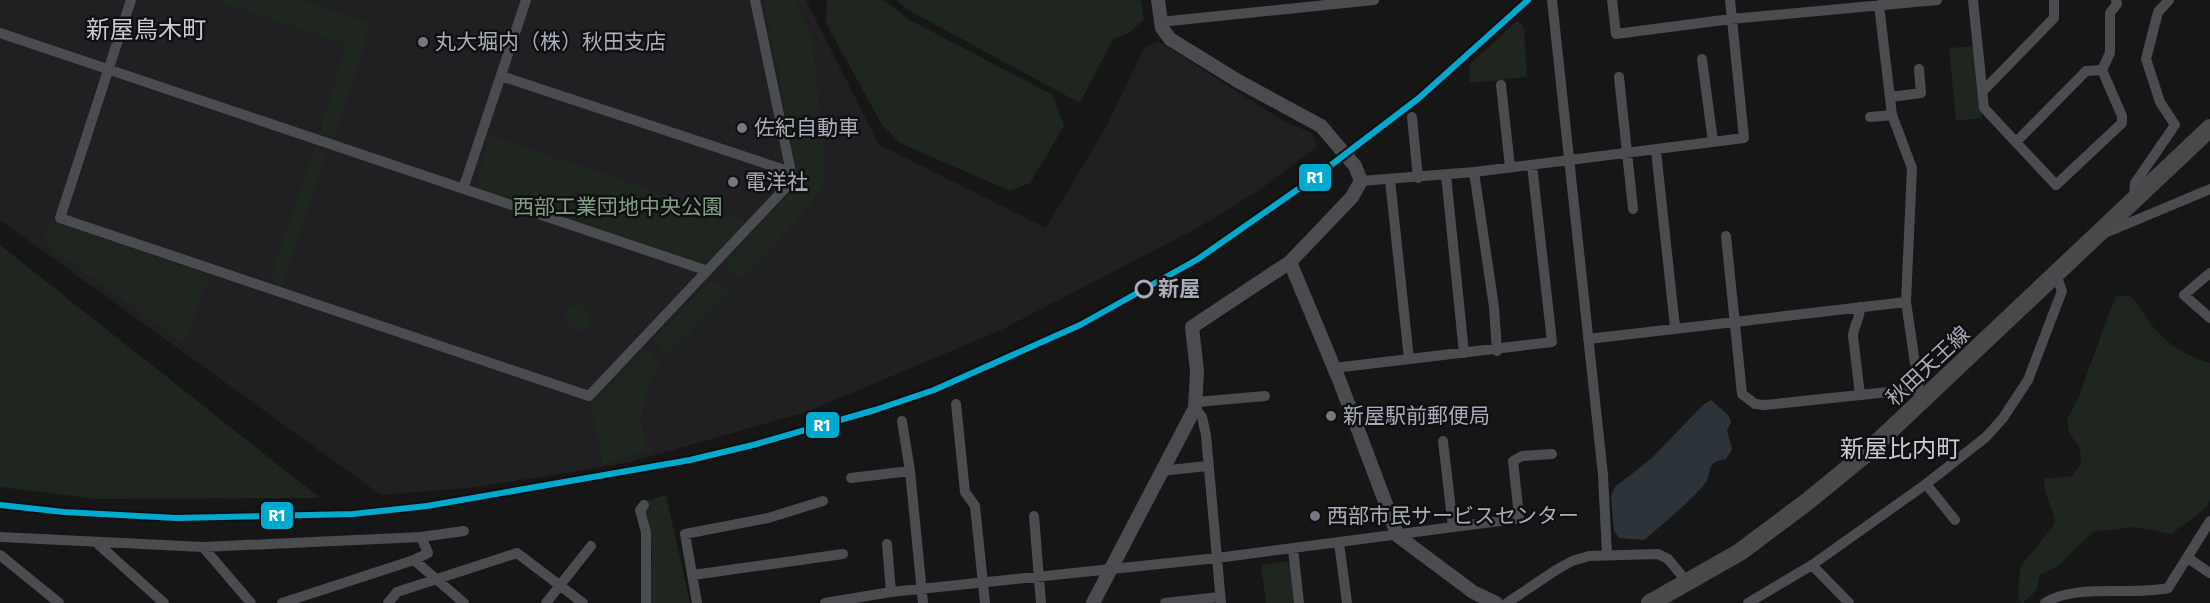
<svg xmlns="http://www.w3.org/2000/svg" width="2210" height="603" font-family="'Fira Sans','Noto Sans JP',sans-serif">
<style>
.built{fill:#202022}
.green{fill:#1f251f}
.water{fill:#2d3439}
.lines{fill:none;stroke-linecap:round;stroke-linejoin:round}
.minor{stroke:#4b4c4f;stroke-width:10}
.tertiary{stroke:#4b4c4f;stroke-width:14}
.primary{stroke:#48494b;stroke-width:18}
.rail-1-casing{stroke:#101012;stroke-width:10}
.rail-1{stroke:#00a9ce;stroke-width:6}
.poi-dot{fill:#75787e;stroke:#101012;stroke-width:2}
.stop-dot{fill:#101012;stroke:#a8adb6;stroke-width:3}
.labels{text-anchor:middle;stroke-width:5;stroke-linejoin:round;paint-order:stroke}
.poi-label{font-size:21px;fill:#a8adb6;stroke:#101012;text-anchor:start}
.park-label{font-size:21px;fill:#819f81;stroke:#101012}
.stop-label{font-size:21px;font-weight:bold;fill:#a8adb6;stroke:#101012;text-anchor:start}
.street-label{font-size:21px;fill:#a8adb6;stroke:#101012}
.quarter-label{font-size:24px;fill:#c9ccd2;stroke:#101012}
.line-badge{stroke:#101012;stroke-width:2}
.badge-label{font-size:16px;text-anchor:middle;font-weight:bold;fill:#fff}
</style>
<rect width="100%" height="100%" fill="#161616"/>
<path class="built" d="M 0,0 L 806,0 L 879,145 L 1046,228 L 1106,127 L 1144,48 L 1158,41 L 1285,122 L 1312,133 L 1317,147 L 1258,191 L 1199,227 L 999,331 L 806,412 L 626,463 L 471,488 L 381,495 L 0,220 Z"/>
<path class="green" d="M 215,0 L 302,0 L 371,23 L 335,137 L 319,133 L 346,44 Z
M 764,0 L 794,0 L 812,39 L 826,168 L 820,192 L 771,250 L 750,273 L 741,277 L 728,271 L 727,261 L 799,183 Z
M 827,0 L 883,0 L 910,20 L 1053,95 L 1064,126 L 1030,183 L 1010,191 L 900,143 L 882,125 L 826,23 Z
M 896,0 L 1141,0 L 1144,19 L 1129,33 L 1113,39 L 1080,103 L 910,11 Z
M 1517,21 L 1524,27 L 1527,77 L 1469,83 L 1470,64 Z
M 1975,46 L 1982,118 L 1956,121 L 1949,48 Z
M 489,135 L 745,221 L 710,259 L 702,263 L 482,188 L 477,182 Z
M 315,148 L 327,152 L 283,285 L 269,279 Z
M 52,221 L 210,275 L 184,344 L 43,242 Z
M 0,245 L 320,498 L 96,499 L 0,487 Z
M 713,282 L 731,289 L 668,355 L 653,341 L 706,285 Z
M 2127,295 C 2139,301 2141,310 2148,320 C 2164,343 2184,355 2210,363 L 2210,500 L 2206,508 L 2171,534 L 2135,527 L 2093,532 L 2058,566 L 2040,575 L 2036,591 L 2023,603 L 2018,600 L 2020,567 L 2055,524 C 2053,506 2044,496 2044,479 L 2072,476 L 2081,463 L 2080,448 L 2069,433 L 2067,419 L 2077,401 L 2115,297 Z
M565 318a13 13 0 1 1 26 0a13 13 0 1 1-26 0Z
M 646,349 L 660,361 L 647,390 L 641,421 L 647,450 L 603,464 L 590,405 Z
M 666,495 L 690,603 L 649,603 L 652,552 L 643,510 L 646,501 Z
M 1290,561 L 1296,603 L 1266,603 L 1261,565 Z"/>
<path class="water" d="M 1711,400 L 1728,415 L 1731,422 L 1727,431 L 1732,449 L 1726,459 C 1702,463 1715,472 1704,485 C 1686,505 1664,523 1644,540 L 1619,538 L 1614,531 L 1611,496 L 1615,487 L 1652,458 L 1704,404 Z"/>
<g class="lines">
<path class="minor" d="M 131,0 L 60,218 L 589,396 L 790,183 L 791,172 L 755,0
M 1552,0 L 1603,475 L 1607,554
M 1612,0 L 1616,34 L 1731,19 L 1937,0
M 1973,0 L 1984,108 L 2056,185 L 2122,123 L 2122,116 L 2102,70 L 2110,53 L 2110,13 L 2117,4 L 2116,0
M 1879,5 L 1892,115 L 1912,168 L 1906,302 L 1921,404
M 1160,22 L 1374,0
M 0,33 L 705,270
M 1702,59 L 1713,142
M 501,76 L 791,172
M 1619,77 L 1633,209
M 1501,85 L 1510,167
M 1983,91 L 2054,18 L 2054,0
M 1890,97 L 1921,93 L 1919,69
M 1412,117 L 1418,178
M 1870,117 L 1892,115
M 2016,142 L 2086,71 L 2102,70
M 1656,151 L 1675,327
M 1474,172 L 1494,307 L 1497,351
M 1446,175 L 1464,353
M 1390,180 L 1409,359
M 1361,181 L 1474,172 L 1744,138 L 1730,0
M 463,189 L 526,0
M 2134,200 L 2135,183 L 2175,125 L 2160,102 L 2146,59 L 2158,12 L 2169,0
M 2105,233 L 2210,189
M 1726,236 L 1742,394 L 1755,404 L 1765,405 L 1917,389
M 2210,273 L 2184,295 L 2210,318
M 1588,339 L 1906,302
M 1334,368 L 1552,342 L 1532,165
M 1860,395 L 1853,336 C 1854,325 1860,319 1860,307
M 1197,402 L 1265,396
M 956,404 L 965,492 L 975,506 L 985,603
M 1195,408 L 1202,417 L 1206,435 L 1221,603
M 902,421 L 910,471 L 923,603
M 1443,441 L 1453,527
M 1161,471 L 1207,466
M 851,478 L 910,471
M 1926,484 L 1955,520
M 644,505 L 640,510 L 646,532 L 646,603
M 1034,516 L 1041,603
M 0,537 L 203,547 L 421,537 L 428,553 L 414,560
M 421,537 L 464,531
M 1339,543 L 1347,603
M 98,544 L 164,603
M 887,544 L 891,592
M 203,547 L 251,603
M 1293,549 L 1299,603
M 0,555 L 59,603
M 2188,558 L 2210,573
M 1812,565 L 1849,603
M 693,575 L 843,554
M 282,603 L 414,560 L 464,603
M 388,603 L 397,592 L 517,553 L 583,603
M 546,603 L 591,546
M 697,603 L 685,534 L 768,518 L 823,501
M 825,603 L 891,592 L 1217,558 L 1515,519 L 1519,516 L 1513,461 L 1522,456 L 1552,454
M 1165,603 L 1220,597
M 1507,603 L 1556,570 L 1572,561 L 1589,556 L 1658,554 L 1668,559 L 1687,582
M 1748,603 L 1812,565 L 1926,484 L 1986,437 L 2003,418 L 2028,380 L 2062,291 L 2056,275
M 2045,603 C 2075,583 2132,596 2168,588 L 2210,521"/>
<path class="tertiary" d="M 1290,262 L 1340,382 L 1398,536 L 1473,592 L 1496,603
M 1093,603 L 1195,408 L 1197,371 L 1192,327 L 1290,262 L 1352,197 L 1361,181 L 1355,166 L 1321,126 L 1238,81 L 1170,39 L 1162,28 L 1158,0"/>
<path class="primary" d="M 1650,603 L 1740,552 L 1808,501 L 1863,456 L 2210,128"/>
<defs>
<path id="rail-1" d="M 0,505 L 64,512 L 176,518 L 353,514 L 427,506 L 690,460 L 753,445 L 875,410 L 934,390 L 1080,325 L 1198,259 L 1314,178 L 1419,98 L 1528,0"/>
</defs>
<use href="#rail-1" class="rail-1-casing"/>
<use href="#rail-1" class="rail-1"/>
</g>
<g class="poi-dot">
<circle cx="423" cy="42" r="6"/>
<circle cx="742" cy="128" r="6"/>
<circle cx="733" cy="182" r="6"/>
<circle cx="1331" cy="416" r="6"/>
<circle cx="1315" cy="516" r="6"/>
</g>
<circle class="stop-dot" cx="1144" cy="289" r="8"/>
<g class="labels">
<g class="poi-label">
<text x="435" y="49">丸大堀内（株）秋田支店</text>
<text x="754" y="135">佐紀自動車</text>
<text x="745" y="189">電洋社</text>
<text x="1343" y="423">新屋駅前郵便局</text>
<text x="1327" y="523">西部市民サービスセンター</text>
</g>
<g class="park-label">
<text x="618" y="214">西部工業団地中央公園</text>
</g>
<g class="stop-label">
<text x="1158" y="296">新屋</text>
</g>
<g class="street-label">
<text transform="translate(1928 366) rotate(-43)" y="7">秋田天王線</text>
</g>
<g class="quarter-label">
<text x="146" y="38">新屋鳥木町</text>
<text x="1900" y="457">新屋比内町</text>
</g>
</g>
<g class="line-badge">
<rect x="1298" y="163" width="34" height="29" rx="6" fill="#00a9ce"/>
<rect x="805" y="411" width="35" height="28" rx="6" fill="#00a9ce"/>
<rect x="260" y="501" width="34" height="29" rx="6" fill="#00a9ce"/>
</g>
<g class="badge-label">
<text x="1315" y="183">R1</text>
<text x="822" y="431">R1</text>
<text x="277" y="521">R1</text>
</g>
</svg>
